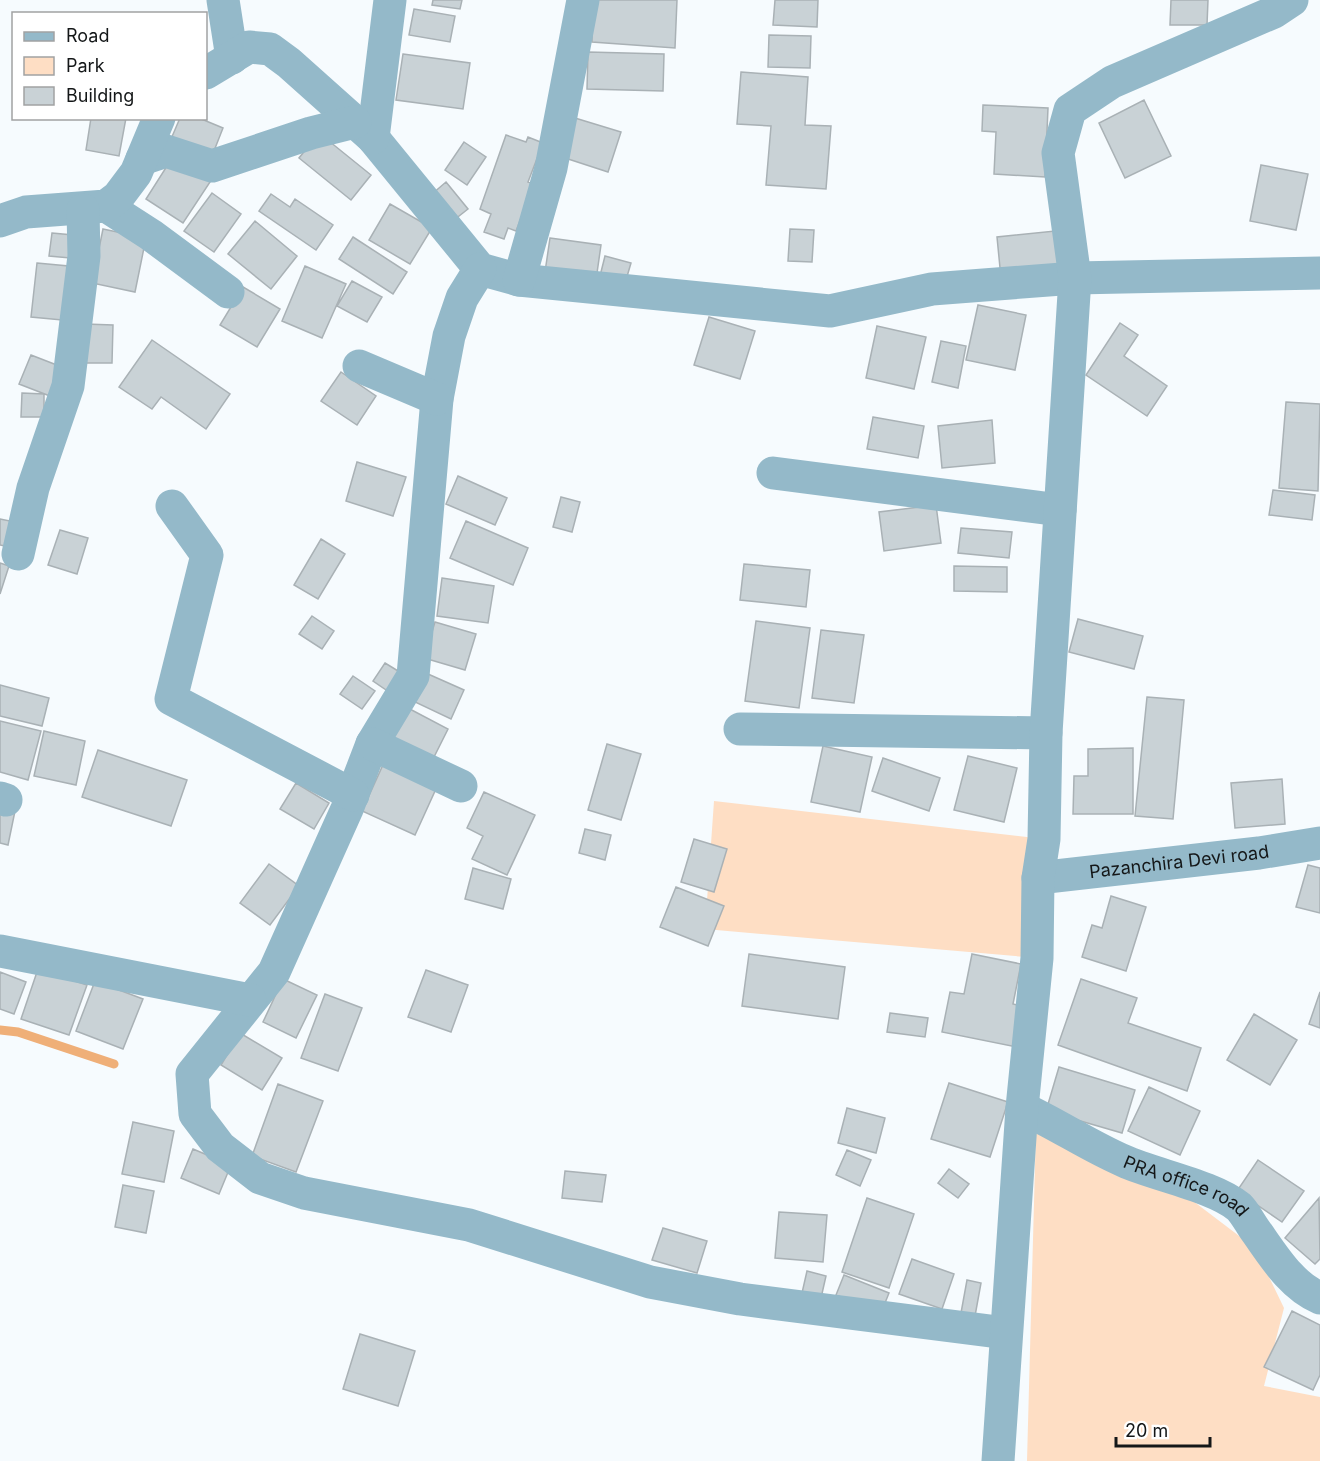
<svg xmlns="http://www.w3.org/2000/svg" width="1320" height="1461" font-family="Inter,sans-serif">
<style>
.green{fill:#fedec4}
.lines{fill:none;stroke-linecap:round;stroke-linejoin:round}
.stream{stroke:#efaf78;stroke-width:9}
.building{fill:#c9d2d6;stroke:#a9b1b5;stroke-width:1.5}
.minor{stroke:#94b9c9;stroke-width:33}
.labels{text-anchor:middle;stroke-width:4.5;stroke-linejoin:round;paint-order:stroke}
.street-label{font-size:18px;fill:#141718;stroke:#fff}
</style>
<rect width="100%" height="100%" fill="#f6fbfe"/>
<path class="green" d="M 714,801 L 1044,839 L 1037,958 L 705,929 Z
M 1036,1129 L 1172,1185 L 1255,1248 L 1284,1308 L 1264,1386 L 1320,1397 L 1320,1461 L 1027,1461 Z"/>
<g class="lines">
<path class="stream" d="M 0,1030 L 18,1032 L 114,1064"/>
</g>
<path class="building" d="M 433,0 L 462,0 L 460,9 L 432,5 Z
M 593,0 L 677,0 L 675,48 L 592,42 Z
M 775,0 L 818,0 L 817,27 L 773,25 Z
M 1171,0 L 1208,0 L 1207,25 L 1170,25 Z
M 414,9 L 455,16 L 450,42 L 409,35 Z
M 769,35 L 811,36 L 810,68 L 768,67 Z
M 588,52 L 664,54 L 663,91 L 587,89 Z
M 403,54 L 470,63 L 463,109 L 396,100 Z
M 741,72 L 808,77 L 805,125 L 831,126 L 826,189 L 766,185 L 771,126 L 737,124 Z
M 1144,100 L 1171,156 L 1125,178 L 1099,123 Z
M 983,105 L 1048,108 L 1045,177 L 994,174 L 996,132 L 982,131 Z
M 91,118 L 126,118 L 119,156 L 86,150 Z
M 180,118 L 199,118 L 223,128 L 212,156 L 171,139 Z
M 575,118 L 621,132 L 608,172 L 562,157 Z
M 319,133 L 371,175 L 351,200 L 299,158 Z
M 506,135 L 526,142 L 528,137 L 543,143 L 528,182 L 534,184 L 516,231 L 508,228 L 504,239 L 484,232 L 491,214 L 480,209 Z
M 464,142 L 486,157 L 467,185 L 445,170 Z
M 174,155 L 212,179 L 183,223 L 146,199 Z
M 1261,165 L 1308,174 L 1296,230 L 1250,221 Z
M 446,182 L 468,209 L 454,220 L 432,194 Z
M 212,193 L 241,214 L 214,252 L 184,231 Z
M 271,194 L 290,207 L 295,199 L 333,225 L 316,250 L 259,211 Z
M 390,204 L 432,228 L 410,264 L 369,240 Z
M 255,221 L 297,256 L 271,289 L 228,254 Z
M 103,229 L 146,238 L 135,292 L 92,283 Z
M 790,229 L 814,230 L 812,262 L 788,261 Z
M 1055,231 L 1059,272 L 1001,278 L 997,237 Z
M 52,233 L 73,235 L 70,258 L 49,256 Z
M 353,237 L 407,272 L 393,294 L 339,259 Z
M 550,238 L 601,245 L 596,280 L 545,272 Z
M 605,256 L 631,263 L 623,290 L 598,284 Z
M 37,263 L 79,267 L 62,320 L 31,317 Z
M 305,266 L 346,284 L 322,338 L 282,321 Z
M 352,281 L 382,297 L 367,322 L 337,306 Z
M 243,287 L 280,309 L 257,347 L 220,325 Z
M 978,305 L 1026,315 L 1015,370 L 966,360 Z
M 709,317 L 755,331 L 740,379 L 694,365 Z
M 1120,323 L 1138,335 L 1124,356 L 1167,386 L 1147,416 L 1086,375 Z
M 85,324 L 113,325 L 112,363 L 84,363 Z
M 877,326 L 926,337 L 914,389 L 866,378 Z
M 152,340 L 230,394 L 206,429 L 161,397 L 152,409 L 119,387 Z
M 941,341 L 966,346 L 958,388 L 932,382 Z
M 31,355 L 67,369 L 55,398 L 19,384 Z
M 341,372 L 376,396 L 357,425 L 321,401 Z
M 22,393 L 44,394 L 44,417 L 21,417 Z
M 1286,402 L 1320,404 L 1318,491 L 1279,488 Z
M 873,417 L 924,426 L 918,458 L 867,449 Z
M 992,420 L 995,463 L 942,468 L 938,426 Z
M 357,462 L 406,477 L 393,516 L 346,501 Z
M 458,476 L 507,498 L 495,525 L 446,504 Z
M 1273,490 L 1315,495 L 1312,520 L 1269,515 Z
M 561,497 L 580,502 L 572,532 L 553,527 Z
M 936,505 L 941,543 L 884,551 L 879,512 Z
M 0,519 L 15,522 L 10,547 L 0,545 Z
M 466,521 L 528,548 L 513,585 L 450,558 Z
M 961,528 L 1012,532 L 1009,558 L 958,553 Z
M 60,530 L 88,538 L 77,574 L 48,565 Z
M 321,539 L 345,554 L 318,599 L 294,585 Z
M 0,563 L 9,566 L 0,594 Z
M 744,564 L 810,570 L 806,607 L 740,600 Z
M 954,566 L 1007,567 L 1007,592 L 954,591 Z
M 442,578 L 494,586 L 488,623 L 437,616 Z
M 312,616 L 334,631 L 322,649 L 299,634 Z
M 1078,619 L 1143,636 L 1134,669 L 1069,652 Z
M 756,621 L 810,628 L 799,708 L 745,701 Z
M 435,622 L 476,634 L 465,670 L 424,658 Z
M 821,630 L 864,635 L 854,703 L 812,698 Z
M 385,663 L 408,677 L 395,696 L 373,681 Z
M 428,674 L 464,690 L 451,719 L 415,702 Z
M 353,676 L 375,691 L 362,709 L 340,694 Z
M 0,685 L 49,698 L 42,726 L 0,716 Z
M 1147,697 L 1184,700 L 1173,819 L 1135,816 Z
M 406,707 L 448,729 L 430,765 L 388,742 Z
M 0,721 L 41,731 L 28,780 L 0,772 Z
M 44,731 L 85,741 L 76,785 L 34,776 Z
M 607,744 L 641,754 L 621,820 L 588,810 Z
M 823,746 L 872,757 L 860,812 L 811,802 Z
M 1133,748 L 1133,814 L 1073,814 L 1074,776 L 1088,776 L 1088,749 Z
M 98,750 L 187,780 L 171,826 L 82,797 Z
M 387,756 L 440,780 L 415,835 L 362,811 Z
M 968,756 L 1017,768 L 1004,822 L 954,810 Z
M 883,758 L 940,778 L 929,811 L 872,791 Z
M 1282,779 L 1285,824 L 1235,828 L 1231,783 Z
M 296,783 L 329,803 L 314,829 L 280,809 Z
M 484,792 L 535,815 L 507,875 L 472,859 L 483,836 L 467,828 Z
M 0,808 L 15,811 L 8,845 L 0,843 Z
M 585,829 L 611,835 L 605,860 L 579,853 Z
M 694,839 L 727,849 L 714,892 L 681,882 Z
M 269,864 L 299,886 L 270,925 L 240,903 Z
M 1308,865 L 1320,868 L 1320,913 L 1296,907 Z
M 473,868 L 511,879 L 503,909 L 465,899 Z
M 676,887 L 724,906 L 708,946 L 660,927 Z
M 1111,896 L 1146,907 L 1126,971 L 1082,957 L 1092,925 L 1102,928 Z
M 749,954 L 845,967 L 838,1019 L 742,1006 Z
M 972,954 L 1021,964 L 1013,1004 L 1030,1008 L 1022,1048 L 942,1032 L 950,992 L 964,994 Z
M 38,969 L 87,985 L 69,1035 L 21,1019 Z
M 426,970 L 468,985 L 451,1032 L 408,1017 Z
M 0,972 L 26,982 L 14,1014 L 0,1009 Z
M 283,979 L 317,995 L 296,1038 L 263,1022 Z
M 1081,979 L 1137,998 L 1128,1023 L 1201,1048 L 1187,1091 L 1058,1045 Z
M 95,981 L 143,999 L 123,1049 L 76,1031 Z
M 1320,992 L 1320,1028 L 1309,1024 Z
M 325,994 L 362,1008 L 338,1071 L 301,1058 Z
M 890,1013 L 928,1018 L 925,1037 L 887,1032 Z
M 1254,1014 L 1297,1040 L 1270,1085 L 1227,1060 Z
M 240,1033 L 282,1058 L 262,1090 L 221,1065 Z
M 1059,1067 L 1135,1090 L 1122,1133 L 1046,1111 Z
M 949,1083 L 1008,1102 L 990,1157 L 931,1139 Z
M 278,1084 L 323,1101 L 296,1172 L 252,1156 Z
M 1149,1087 L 1200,1111 L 1180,1155 L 1128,1131 Z
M 847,1108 L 885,1118 L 876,1153 L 838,1143 Z
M 133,1122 L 174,1131 L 164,1182 L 122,1174 Z
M 193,1149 L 231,1165 L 219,1194 L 181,1178 Z
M 847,1150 L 871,1160 L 860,1186 L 836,1175 Z
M 1258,1160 L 1304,1191 L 1282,1222 L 1237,1191 Z
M 949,1169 L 969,1184 L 958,1198 L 938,1183 Z
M 565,1171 L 606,1175 L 602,1202 L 562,1198 Z
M 123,1185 L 154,1191 L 146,1233 L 115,1227 Z
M 867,1198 L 914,1214 L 889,1288 L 842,1272 Z
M 1319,1198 L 1320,1259 L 1315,1264 L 1285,1238 Z
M 779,1212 L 827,1215 L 823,1262 L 775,1258 Z
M 663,1228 L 707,1241 L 697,1273 L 652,1260 Z
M 912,1259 L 954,1274 L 942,1309 L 899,1294 Z
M 807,1271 L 826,1276 L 821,1298 L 802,1293 Z
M 844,1275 L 889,1293 L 881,1313 L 836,1295 Z
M 967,1280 L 981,1283 L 975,1316 L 961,1313 Z
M 1292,1311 L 1320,1325 L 1320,1375 L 1313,1390 L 1264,1367 Z
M 360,1334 L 415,1351 L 398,1406 L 343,1389 Z"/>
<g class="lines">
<g class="minor">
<path d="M 223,0 L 232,58"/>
<path d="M 206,73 L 249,47 L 270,49 L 289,63 L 373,138 L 480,269 L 519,280 L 830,311 L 932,289 L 1075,278 L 1320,273"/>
<path d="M 373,138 L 390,0"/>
<path d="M 142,159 L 166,151 L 212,166 L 311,133 L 355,122"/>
<path d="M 106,206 L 151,235 L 228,292"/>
<path d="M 0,221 L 26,212 L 106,206 L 118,197 L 136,173 L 159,118"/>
<path d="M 480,269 L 462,298 L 449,336 L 437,399 L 413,676 L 372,744 L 347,809 L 274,972 L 192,1074 L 195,1114 L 220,1147 L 260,1178 L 304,1193 L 469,1225 L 650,1282 L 740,1299 L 1006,1333"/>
<path d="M 519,280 L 551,168 L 583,0"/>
<path d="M 359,366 L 437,399"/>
<path d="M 773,473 L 1060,510"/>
<path d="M 172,506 L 207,555 L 171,699 L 353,795"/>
<path d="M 18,554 L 33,488 L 68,386 L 84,256 L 83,210"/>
<path d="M 740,729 L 1046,733"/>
<path d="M 372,744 L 461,786"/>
<path d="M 0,798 L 6,800"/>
<path id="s1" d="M 1038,878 L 1259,853 L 1320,843"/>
<path d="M 0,951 L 250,1000"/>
<path id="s2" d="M 1022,1108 C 1057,1124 1089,1146 1124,1161 C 1155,1175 1214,1186 1239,1207 C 1245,1213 1250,1223 1255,1230 C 1273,1255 1291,1286 1320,1298"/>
<path d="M 998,1461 L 1022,1108 L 1037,958 L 1038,878 L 1044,839 L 1046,733 L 1075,278 L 1058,153 L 1070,110 L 1112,82 L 1274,12 L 1292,0"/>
</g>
</g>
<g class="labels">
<g class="street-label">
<text dy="6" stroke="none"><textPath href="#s1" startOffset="142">Pazanchira Devi road</textPath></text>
<text dy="6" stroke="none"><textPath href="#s2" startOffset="182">PRA office road</textPath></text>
</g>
</g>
<rect x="12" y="12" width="195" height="108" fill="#ffffff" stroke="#a1a2a3" stroke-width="1.5"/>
<rect x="24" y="32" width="30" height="9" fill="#94b9c9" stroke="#a1a2a3" stroke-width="1.5"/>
<text x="66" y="42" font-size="18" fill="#141718">Road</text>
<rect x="24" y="57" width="30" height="18" fill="#fedec4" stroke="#a1a2a3" stroke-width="1.5"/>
<text x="66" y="72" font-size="18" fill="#141718">Park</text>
<rect x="24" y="87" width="30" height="18" fill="#c9d2d6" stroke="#a1a2a3" stroke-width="1.5"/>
<text x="66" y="102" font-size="18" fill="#141718">Building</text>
<path d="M1116 1437v9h94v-9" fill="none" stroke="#141718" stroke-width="3"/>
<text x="1125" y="1437" font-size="18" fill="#141718" stroke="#ffffff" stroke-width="4.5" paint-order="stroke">20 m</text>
</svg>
